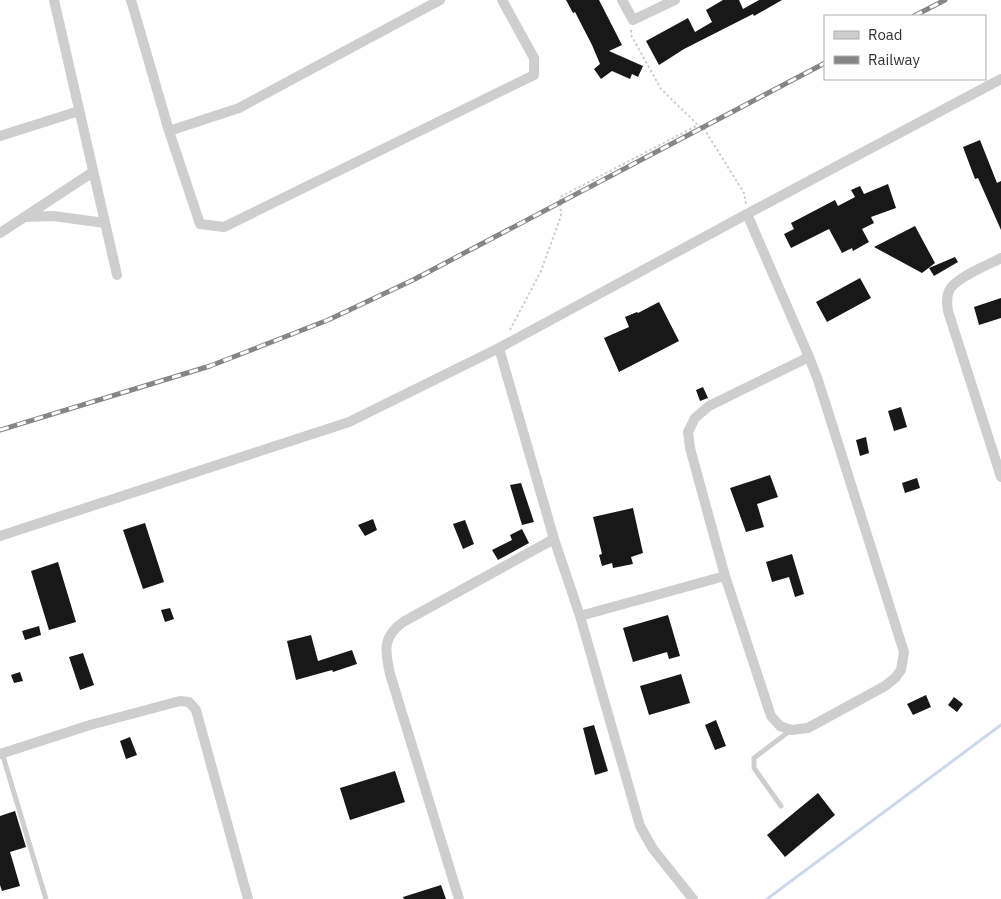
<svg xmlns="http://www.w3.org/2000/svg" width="1001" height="899" font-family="'IBM Plex Sans',sans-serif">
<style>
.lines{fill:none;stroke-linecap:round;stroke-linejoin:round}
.stream{stroke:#cdd7ed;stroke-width:3}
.building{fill:#181818}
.path{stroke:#cecece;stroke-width:2;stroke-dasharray:2.5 2.5;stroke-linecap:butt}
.service{stroke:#cecece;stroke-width:5}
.minor{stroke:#cecece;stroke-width:10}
.rail-casing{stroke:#868686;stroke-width:5}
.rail{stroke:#fff;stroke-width:3;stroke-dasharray:9;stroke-linecap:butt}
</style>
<rect width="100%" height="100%" fill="#fff"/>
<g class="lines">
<path class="stream" d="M 767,899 L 1001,725"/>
</g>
<path class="building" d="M 566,0 L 599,0 L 622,45 L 609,51 L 643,66 L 638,77 L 632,74 L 630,79 L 612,71 L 601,79 L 594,69 L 600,64 L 592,45 L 575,12 L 573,13 Z
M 723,0 L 739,0 L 743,9 L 759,0 L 782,0 L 754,16 L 753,14 L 684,49 L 659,65 L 646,41 L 688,18 L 695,32 L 712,22 L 706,10 Z
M 980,140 L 997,183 L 1001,181 L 1001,230 L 978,178 L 975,179 L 963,147 Z
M 888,184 L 896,208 L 871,217 L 874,223 L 862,229 L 869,242 L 853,251 L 852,248 L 842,253 L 829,229 L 791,248 L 784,234 L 794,229 L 791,223 L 835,200 L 838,206 L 855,197 L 851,190 L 860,186 L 864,194 Z
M 915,226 L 935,263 L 922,273 L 874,247 Z
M 955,257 L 958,262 L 934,276 L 929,268 Z
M 860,278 L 871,298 L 827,322 L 816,302 Z
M 1001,298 L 1001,318 L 979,325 L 974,307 Z
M 659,302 L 679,341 L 619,372 L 604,338 L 629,327 L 625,317 L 637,312 L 638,313 Z
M 703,387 L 708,398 L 700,401 L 696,390 Z
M 901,407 L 907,427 L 894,431 L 888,411 Z
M 866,437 L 869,453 L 860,456 L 856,440 Z
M 770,475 L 778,497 L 757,504 L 764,527 L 746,532 L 730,488 Z
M 917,478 L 920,488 L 905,493 L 902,483 Z
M 521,483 L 534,522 L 522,525 L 510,485 Z
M 633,508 L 643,553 L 631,557 L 633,564 L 613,568 L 612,563 L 602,566 L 599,555 L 602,554 L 593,517 Z
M 373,519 L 377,530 L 365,536 L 358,525 Z
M 465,520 L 474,544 L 463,549 L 453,524 Z
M 145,523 L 164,582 L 143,589 L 123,530 Z
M 522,529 L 529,543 L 498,560 L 492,550 L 512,540 L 510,535 Z
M 792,554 L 804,594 L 795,597 L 789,577 L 772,582 L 766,562 Z
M 58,562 L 76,622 L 49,630 L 31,571 Z
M 170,608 L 174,619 L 165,622 L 161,610 Z
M 668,615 L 680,656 L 669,659 L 667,652 L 633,662 L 623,628 Z
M 39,626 L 41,635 L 25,640 L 22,631 Z
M 311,635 L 318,661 L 352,650 L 357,664 L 333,672 L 332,670 L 296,680 L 287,641 Z
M 83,653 L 94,685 L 80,690 L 69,657 Z
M 20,672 L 23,681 L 14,683 L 11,675 Z
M 681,674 L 690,703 L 649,715 L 640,686 Z
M 926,695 L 931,707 L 913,715 L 907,704 Z
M 954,697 L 963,704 L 957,712 L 948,705 Z
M 716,720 L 726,746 L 715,750 L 705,725 Z
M 594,725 L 608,771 L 595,775 L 583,728 Z
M 130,737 L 137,755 L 126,759 L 120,741 Z
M 395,771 L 405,802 L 350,820 L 340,788 Z
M 818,793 L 835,815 L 785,857 L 767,835 Z
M 15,811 L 26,847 L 10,852 L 20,886 L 2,891 L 0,885 L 0,816 Z
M 441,885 L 446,899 L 404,899 L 403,897 Z"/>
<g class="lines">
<path class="path" d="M 631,30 L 631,35 L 661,89 L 698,125 L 703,127 L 744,193 L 746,204
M 510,330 L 541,271 L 561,216 L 560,197 L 698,125"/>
<path class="service" d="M 2,753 L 46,899
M 781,806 L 754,768 L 754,758 L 791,730"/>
<path class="minor" d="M 54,0 L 117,275
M 131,0 L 169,131 L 200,224 L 224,227 L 534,75 L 534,58 L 502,0
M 622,0 L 633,20 L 675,0
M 169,131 L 239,108 L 440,0
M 0,136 L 79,111
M 747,214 L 809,357 L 818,380 L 904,652 L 901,670 L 895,678 L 885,686 L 808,728 L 791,730 L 780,726 L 771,716 L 725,576 L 690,448 L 688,432 L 695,418 L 709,406 L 809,357
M 24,217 L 53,216 L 105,223
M 0,233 L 93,172
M 1001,258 C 988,265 954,278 949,291 C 946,297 947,304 948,311 L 1001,477
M 499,348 L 554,539 L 580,616 L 640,826 L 653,849 L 693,899
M 0,536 L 349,422 L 499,348 L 747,214 L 1001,79
M 580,616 L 725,576
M 0,754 L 90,725 L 180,701 L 189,702 L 196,710 L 248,899
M 459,899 L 390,674 C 385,651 382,637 403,622 L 554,539"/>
<defs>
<path id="rail" d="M 914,16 L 945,0
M 0,430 L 210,366 L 328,320 L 413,280 L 825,63"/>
</defs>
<use href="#rail" class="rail-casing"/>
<use href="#rail" class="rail"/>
</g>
<rect x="824" y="15" width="162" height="65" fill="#ffffff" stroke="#adadad"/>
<rect x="834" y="31" width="25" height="8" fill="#cecece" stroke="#adadad"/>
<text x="868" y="40" font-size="15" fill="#313131">Road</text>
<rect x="834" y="56" width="25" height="8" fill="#868686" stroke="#adadad"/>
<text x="868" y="65" font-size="15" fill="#313131">Railway</text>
</svg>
